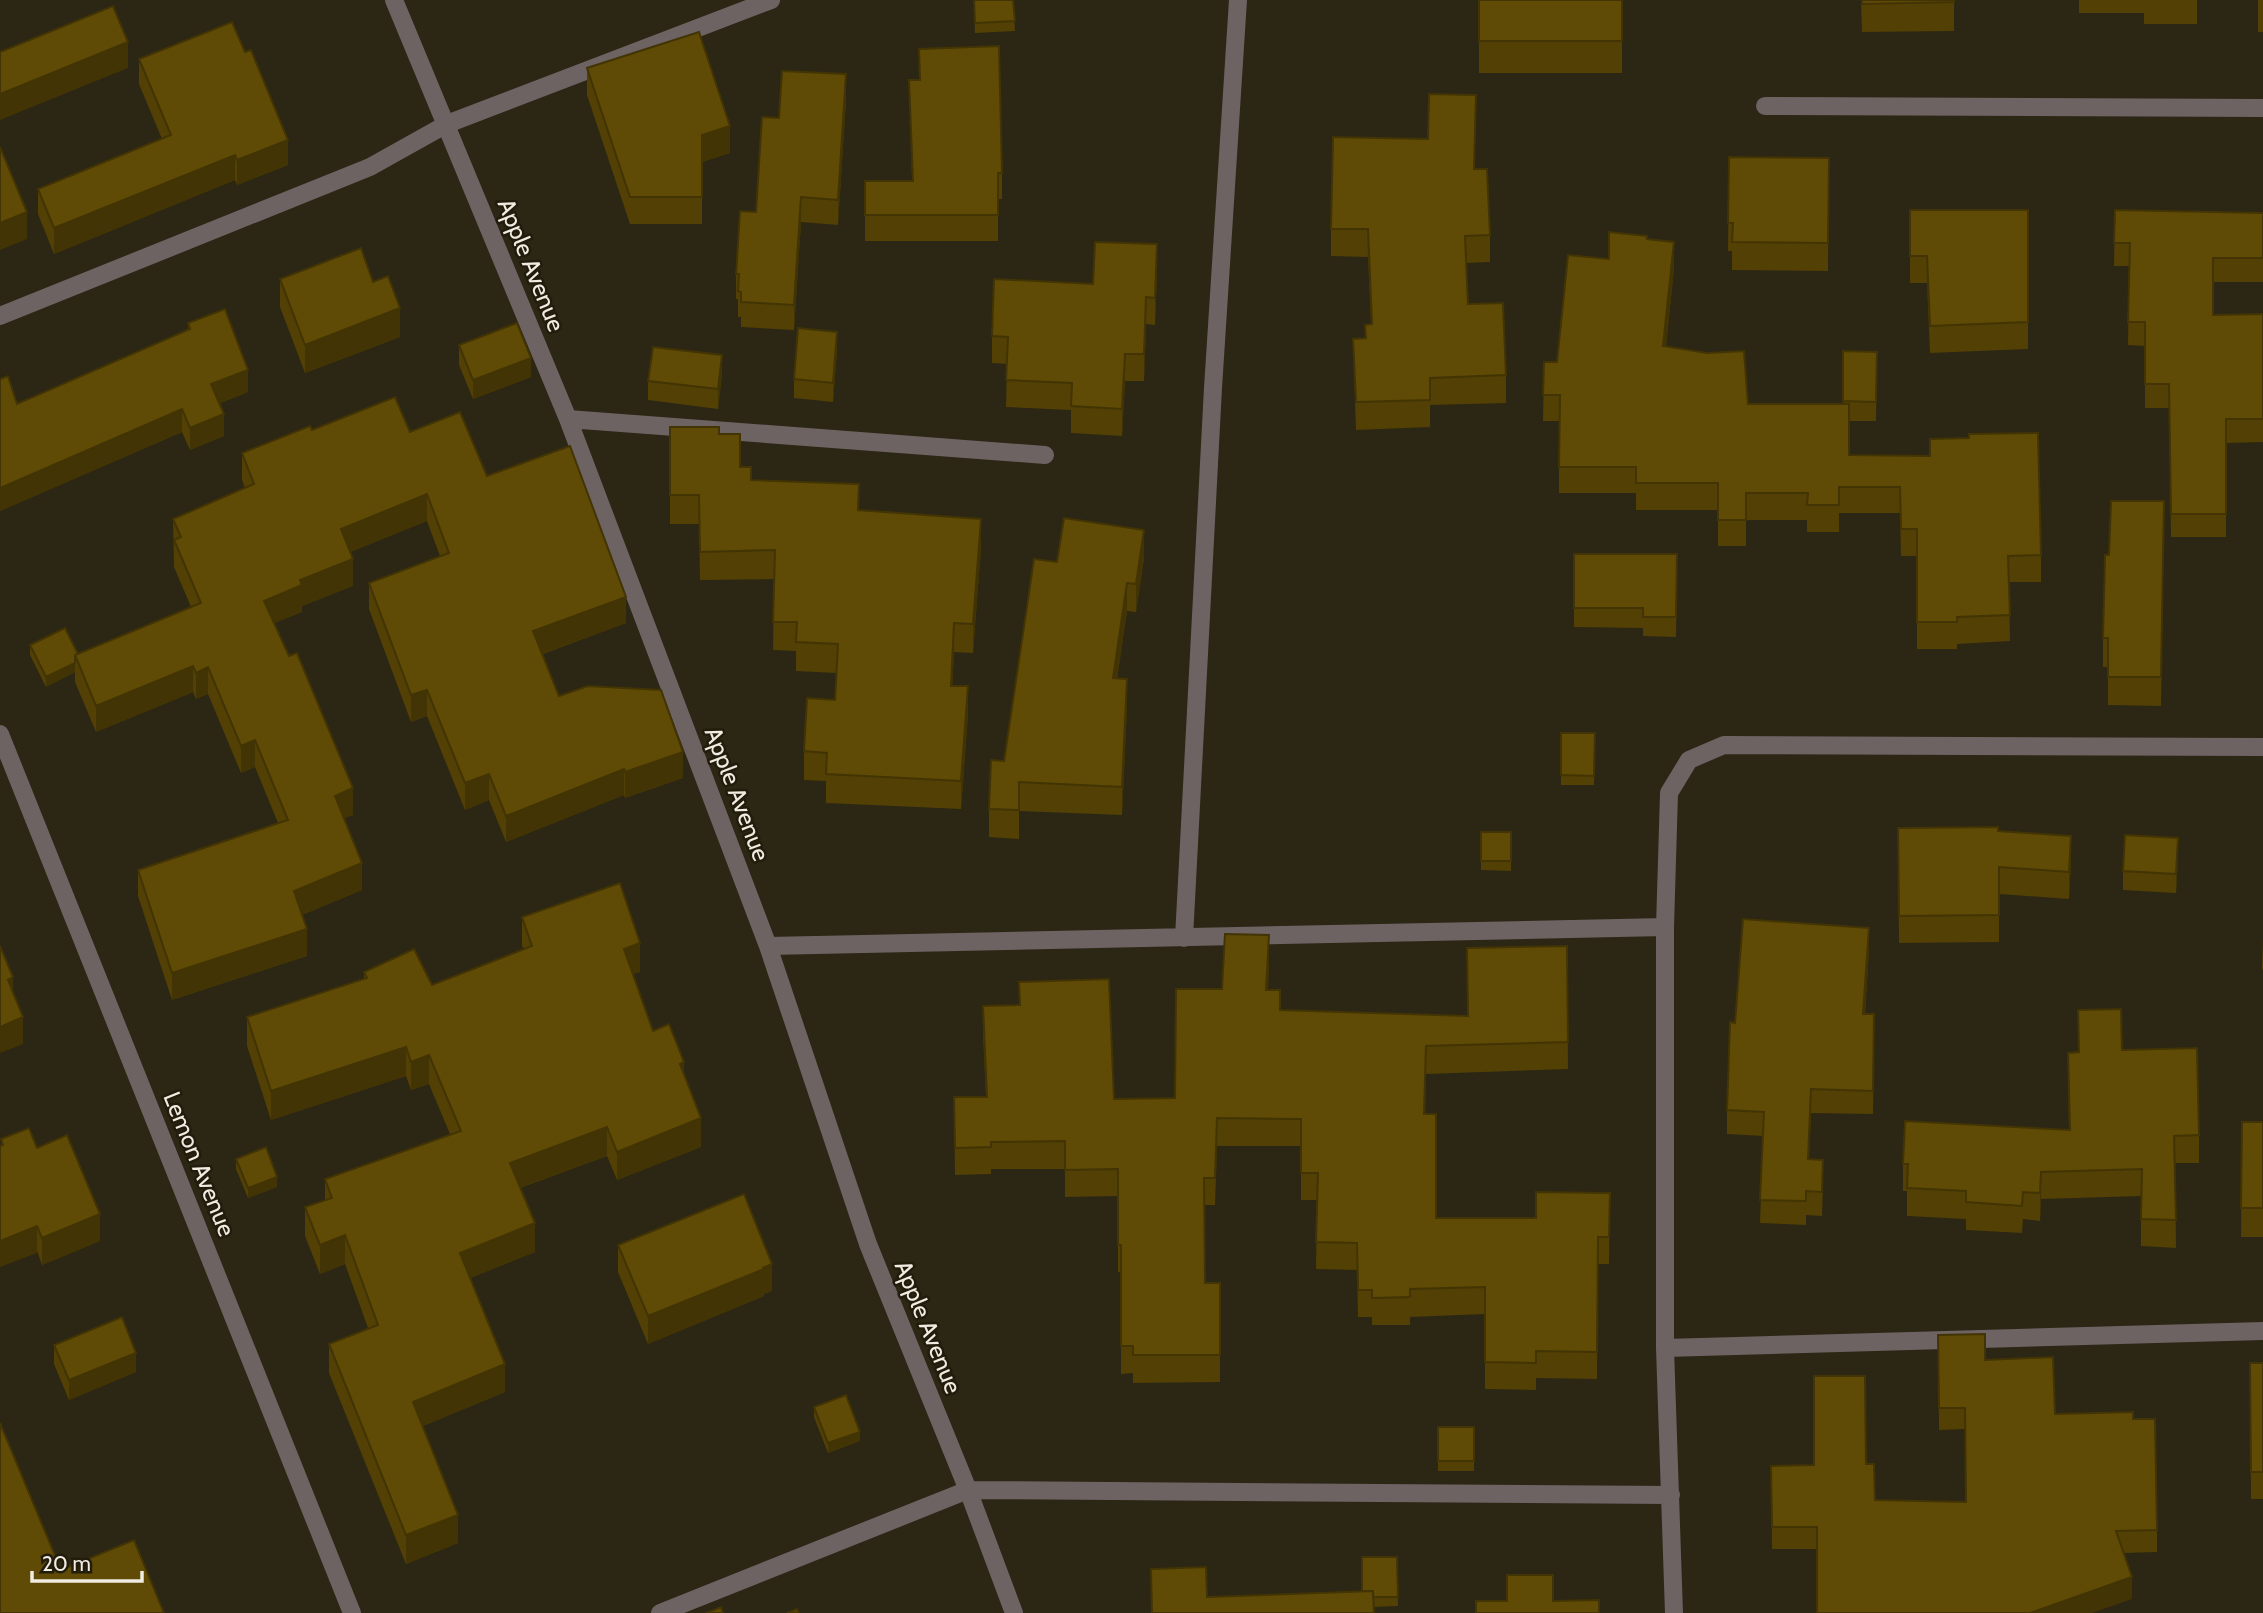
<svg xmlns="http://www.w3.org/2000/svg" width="2263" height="1613" font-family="Cabin,sans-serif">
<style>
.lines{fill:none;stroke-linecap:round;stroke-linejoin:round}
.minor{stroke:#6d6363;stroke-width:18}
.wall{fill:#524004}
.shaded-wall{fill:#423404}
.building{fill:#5f4b05;stroke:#423404;stroke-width:2}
.labels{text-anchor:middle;stroke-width:5;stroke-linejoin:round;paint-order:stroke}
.street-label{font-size:24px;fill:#f0ece1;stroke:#221c0c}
</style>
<rect width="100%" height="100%" fill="#2c2615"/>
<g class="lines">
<path class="minor" d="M 394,0 L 568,419 L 768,946 L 868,1244 L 968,1490 L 1014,1613
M 1765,106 L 2263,108
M 0,316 L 370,167 L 447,124 L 771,0
M 568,419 L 1045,455
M 0,734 L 352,1613
M 1184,938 L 1213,388 L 1238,0
M 768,946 L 1665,927
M 1665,1348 L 2263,1331
M 660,1613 L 968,1490 L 1671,1495
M 1674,1613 L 1665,1348 L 1665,927 L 1669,793 L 1689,760 L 1724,745 L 2263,747"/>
</g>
<path class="wall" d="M 974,0 L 1013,0 L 1015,31 L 975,33 Z
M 1479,0 L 1622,0 L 1622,73 L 1479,73 Z
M 1861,0 L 1954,0 L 1954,31 L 1862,32 Z
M 2079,0 L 2197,0 L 2197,24 L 2144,24 L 2144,13 L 2079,13 Z
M 2258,0 L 2263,0 L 2263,32 L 2258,32 Z
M 919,49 L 1002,173 L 1002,199 L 998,199 L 998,241 L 865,241 L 865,181 L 912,181 L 909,80 L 919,80 Z
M 139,59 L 288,165 L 237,185 L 235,180 L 54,254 L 38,214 L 38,189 L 162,139 L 139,84 Z
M 587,68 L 730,153 L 702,162 L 702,224 L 630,224 L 587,95 Z
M 846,100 L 838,225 L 801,222 L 794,330 L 741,327 L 741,317 L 738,317 L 738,299 L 736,299 L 736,274 L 756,212 L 779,118 Z
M 1476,122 L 1474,169 L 1490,235 L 1490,262 L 1466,263 L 1468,304 L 1506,375 L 1506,403 L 1430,405 L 1430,427 L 1356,430 L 1353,339 L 1365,338 L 1365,325 L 1371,324 L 1368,257 L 1331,256 L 1331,229 L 1428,139 Z
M 1729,157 L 1829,158 L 1828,271 L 1732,270 L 1732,251 L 1728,251 Z
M 1910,210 L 2028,210 L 2028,349 L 1930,353 L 1927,283 L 1910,283 Z
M 2115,210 L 2263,213 L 2263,282 L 2213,282 L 2213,315 L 2263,314 L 2263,442 L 2226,443 L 2226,537 L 2171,537 L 2169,408 L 2145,408 L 2145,346 L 2128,345 L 2129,266 L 2114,266 Z
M 1647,240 L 1674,269 L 1666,346 L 1748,404 L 1843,404 L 1843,351 L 1877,352 L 1876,421 L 1849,421 L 1849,455 L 2041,555 L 2041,582 L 2009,582 L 2010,641 L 1957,644 L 1957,649 L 1917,649 L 1917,556 L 1901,556 L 1900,513 L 1839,513 L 1839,532 L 1807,532 L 1807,520 L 1746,520 L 1746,546 L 1718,546 L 1718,510 L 1636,510 L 1636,493 L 1559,493 L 1559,421 L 1543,421 L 1544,362 L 1557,362 L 1609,259 Z
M 1157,271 L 1155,325 L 1146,324 L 1144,381 L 1125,381 L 1122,436 L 1071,433 L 1071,410 L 1006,407 L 1007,364 L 992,363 L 992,336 L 1093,284 Z
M 280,279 L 400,337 L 305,373 L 280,307 Z
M 188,323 L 248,392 L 220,403 L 224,436 L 190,450 L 182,432 L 0,511 L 0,379 L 17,404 L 188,329 Z
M 459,345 L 531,377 L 473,399 L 459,365 Z
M 837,351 L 833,402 L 794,398 L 794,379 Z
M 722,375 L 718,409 L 648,400 L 648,381 Z
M 670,427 L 719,434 L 740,467 L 751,480 L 859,510 L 981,548 L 973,653 L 954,652 L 952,686 L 968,715 L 961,809 L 826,803 L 826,781 L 804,780 L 804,751 L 835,700 L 836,673 L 796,671 L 796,651 L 773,650 L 774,579 L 700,580 L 699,524 L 670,524 Z
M 312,430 L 410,432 L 487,476 L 626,623 L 543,654 L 559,696 L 683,778 L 625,798 L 624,795 L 506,842 L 489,800 L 465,810 L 427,716 L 411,722 L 369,609 L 369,583 L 440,556 L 427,521 L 350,552 L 353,586 L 302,606 L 302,612 L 274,623 L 353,815 L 344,818 L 362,890 L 302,915 L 307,956 L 172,1000 L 138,896 L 138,870 L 278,823 L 255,767 L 241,773 L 208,694 L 196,699 L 193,692 L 96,732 L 75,682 L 75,672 L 46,687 L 30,655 L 30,645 L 78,654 L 191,607 L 174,567 L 173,519 L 245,488 L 242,480 L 242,453 Z
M 2164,530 L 2161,706 L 2108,705 L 2108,667 L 2103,667 L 2103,638 L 2109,555 Z
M 1574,554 L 1677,554 L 1676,637 L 1643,636 L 1643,628 L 1574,627 Z
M 1144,558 L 1136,612 L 1127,611 L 1117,679 L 1127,707 L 1122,815 L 1019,811 L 1019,839 L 989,837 L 989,809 L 1004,761 L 1057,562 Z
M 1561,733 L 1595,733 L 1594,785 L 1561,785 Z
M 1898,828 L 1998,831 L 2071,862 L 2069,899 L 1999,894 L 1999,942 L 1899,943 Z
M 1481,832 L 1511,832 L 1511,871 L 1481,870 Z
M 2178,858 L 2176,893 L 2123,890 L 2123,871 Z
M 522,917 L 640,972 L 633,974 L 653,1031 L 684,1075 L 701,1147 L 617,1180 L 607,1156 L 520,1188 L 535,1252 L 470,1278 L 505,1392 L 423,1426 L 458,1543 L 406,1564 L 329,1373 L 329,1344 L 368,1328 L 345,1264 L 320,1274 L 305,1236 L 305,1207 L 325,1200 L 325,1179 L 450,1134 L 429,1084 L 411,1090 L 406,1076 L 271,1120 L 247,1046 L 247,1017 L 364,979 L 364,972 L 432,985 L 524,949 L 522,946 Z
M 2263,939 L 2263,970 L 2262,969 Z
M 1567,946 L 1568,1069 L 1426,1074 L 1425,1114 L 1436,1218 L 1536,1218 L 1610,1193 L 1609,1264 L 1598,1264 L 1597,1379 L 1536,1378 L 1536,1390 L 1485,1389 L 1485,1314 L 1410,1317 L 1410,1325 L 1372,1325 L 1372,1317 L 1358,1317 L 1357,1270 L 1316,1269 L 1317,1200 L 1301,1200 L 1301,1146 L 1217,1146 L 1215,1205 L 1204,1205 L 1205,1283 L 1220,1283 L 1220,1382 L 1133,1383 L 1133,1373 L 1121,1374 L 1121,1272 L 1118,1272 L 1118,1196 L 1065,1197 L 1065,1169 L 991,1169 L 991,1174 L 955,1175 L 954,1097 L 986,1097 L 983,1034 L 983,1006 L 1019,1005 L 1019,982 L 1114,1099 L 1175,1098 L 1222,989 L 1269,962 L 1268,990 L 1280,1010 L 1468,1016 Z
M 1869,951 L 1865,1014 L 1874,1038 L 1873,1114 L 1811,1113 L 1809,1159 L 1823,1183 L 1822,1216 L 1806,1215 L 1806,1225 L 1760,1223 L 1763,1136 L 1727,1134 L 1727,1110 L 1735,1023 Z
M 2078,1010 L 2122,1050 L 2199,1135 L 2199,1163 L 2175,1163 L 2176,1248 L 2141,1246 L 2141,1196 L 2041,1199 L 2040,1221 L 2023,1219 L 2022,1233 L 1966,1230 L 1966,1219 L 1907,1216 L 1907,1191 L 1903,1191 L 1903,1164 L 2069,1130 L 2068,1053 L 2078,1052 Z
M 2242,1122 L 2263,1122 L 2263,1237 L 2241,1237 Z
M 1,1139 L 37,1148 L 100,1241 L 42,1265 L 1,1146 Z
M 236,1159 L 277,1187 L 248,1198 L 236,1169 Z
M 618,1245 L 772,1291 L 764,1294 L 764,1296 L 648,1344 L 618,1272 Z
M 1938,1335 L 1985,1360 L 2055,1414 L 2133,1419 L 2157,1530 L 2157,1552 L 2123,1553 L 2132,1599 L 1817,1549 L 1772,1549 L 1771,1466 L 1866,1464 L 1875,1500 L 1965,1502 L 1965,1429 L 1939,1430 Z
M 54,1345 L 136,1372 L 69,1400 L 54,1364 Z
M 2250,1363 L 2263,1363 L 2263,1499 L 2251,1499 Z
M 814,1407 L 860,1441 L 828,1453 L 814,1417 Z
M 1438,1427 L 1474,1427 L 1474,1471 L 1438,1471 Z
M 1397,1557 L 1398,1606 L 1373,1607 L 1374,1613 L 1152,1613 L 1151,1569 L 1207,1597 L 1362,1591 Z"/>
<path class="shaded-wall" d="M 128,42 L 128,68 L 0,120 L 0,94 Z
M 846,74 L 846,100 L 838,225 L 838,200 Z
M 730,126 L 730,153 L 702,162 L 702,135 Z
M 288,140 L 288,165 L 237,185 L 237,160 Z
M 235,155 L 235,180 L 54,254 L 54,228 Z
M 801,197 L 801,222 L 794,330 L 794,305 Z
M 27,212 L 27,239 L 0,250 L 0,223 Z
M 1674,242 L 1674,269 L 1663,372 L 1663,346 Z
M 1157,244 L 1157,271 L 1155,325 L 1155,298 Z
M 1146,297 L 1146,324 L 1144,381 L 1144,354 Z
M 400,308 L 400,337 L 305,373 L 305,345 Z
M 837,332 L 837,351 L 833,402 L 833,383 Z
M 1125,354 L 1125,381 L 1122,436 L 1122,409 Z
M 722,355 L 722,375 L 718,409 L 718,389 Z
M 531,358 L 531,377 L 473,399 L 473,380 Z
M 248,370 L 248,392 L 211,407 L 211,384 Z
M 182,409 L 182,432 L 0,511 L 0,488 Z
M 224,414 L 224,436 L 190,450 L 190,428 Z
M 427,494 L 427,521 L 341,556 L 341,529 Z
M 981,519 L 981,548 L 973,653 L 973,624 Z
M 1144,530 L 1144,558 L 1136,612 L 1136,584 Z
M 353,559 L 353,586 L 302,606 L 302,612 L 264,627 L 264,601 L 300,580 Z
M 1127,583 L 1127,611 L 1113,707 L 1113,678 Z
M 626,597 L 626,623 L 533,657 L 533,631 Z
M 954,623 L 954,652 L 951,714 L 951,686 Z
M 75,663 L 75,672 L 46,687 L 46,677 Z
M 193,666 L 193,692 L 96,732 L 96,706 Z
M 208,667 L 208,694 L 196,699 L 196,673 Z
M 1127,679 L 1127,707 L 1122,815 L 1122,787 Z
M 968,686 L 968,715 L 961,809 L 961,781 Z
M 427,690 L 427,716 L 411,722 L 411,695 Z
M 255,740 L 255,767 L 241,773 L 241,746 Z
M 683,752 L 683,778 L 625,798 L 625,772 Z
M 624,769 L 624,795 L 506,842 L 506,816 Z
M 489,774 L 489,800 L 465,810 L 465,783 Z
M 353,788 L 353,815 L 335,822 L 335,796 Z
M 2071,836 L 2071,862 L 2069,899 L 2069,872 Z
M 2178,838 L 2178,858 L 2176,893 L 2176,874 Z
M 362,863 L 362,890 L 294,918 L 294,891 Z
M 1869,928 L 1869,951 L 1863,1038 L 1863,1014 Z
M 307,929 L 307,956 L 172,1000 L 172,973 Z
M 1269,935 L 1269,962 L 1266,1017 L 1266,990 Z
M 640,943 L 640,972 L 624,977 L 624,949 Z
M 13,977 L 13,1004 L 8,980 Z
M 23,1017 L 23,1044 L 0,1053 L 0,1027 Z
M 406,1047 L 406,1076 L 271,1120 L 271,1091 Z
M 429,1055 L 429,1084 L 411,1090 L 411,1062 Z
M 684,1062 L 684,1091 L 680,1064 Z
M 1811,1089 L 1811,1113 L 1808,1183 L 1808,1159 Z
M 701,1118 L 701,1147 L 617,1180 L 617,1152 Z
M 607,1127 L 607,1156 L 510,1191 L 510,1163 Z
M 2041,1172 L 2041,1199 L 2040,1221 L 2040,1193 Z
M 277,1177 L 277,1187 L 248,1198 L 248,1188 Z
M 100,1214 L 100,1241 L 42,1265 L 42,1238 Z
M 535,1223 L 535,1252 L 460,1282 L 460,1253 Z
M 37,1226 L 37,1253 L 0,1267 L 0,1241 Z
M 345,1235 L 345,1264 L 320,1274 L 320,1245 Z
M 772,1264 L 772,1291 L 764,1294 L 764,1296 L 648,1344 L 648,1316 Z
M 136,1353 L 136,1372 L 69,1400 L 69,1380 Z
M 505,1364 L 505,1392 L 413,1430 L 413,1402 Z
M 860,1432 L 860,1441 L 828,1453 L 828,1443 Z
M 458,1515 L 458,1543 L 406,1564 L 406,1535 Z
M 2132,1577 L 2132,1599 L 2092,1613 L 2030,1613 Z"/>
<path class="building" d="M 974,0 L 1013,0 L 1015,21 L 975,23 Z
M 1479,0 L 1622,0 L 1622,41 L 1479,41 Z
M 1862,0 L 1954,0 L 1954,2 L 1862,4 Z
M 113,6 L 128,42 L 0,94 L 0,52 Z
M 232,22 L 245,52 L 251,50 L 288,140 L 237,160 L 235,155 L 54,228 L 38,189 L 171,135 L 139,59 Z
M 699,32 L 730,126 L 702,135 L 702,197 L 630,197 L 587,68 Z
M 999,46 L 1002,173 L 998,173 L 998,215 L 865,215 L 865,181 L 913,181 L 909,80 L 920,80 L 919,49 Z
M 782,71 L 846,74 L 838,200 L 801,197 L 794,305 L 741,302 L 741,292 L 738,291 L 739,274 L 736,274 L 740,211 L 756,212 L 762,117 L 779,118 Z
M 1429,94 L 1476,95 L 1474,169 L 1487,169 L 1490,235 L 1465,236 L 1468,304 L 1503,303 L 1506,375 L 1430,378 L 1430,400 L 1356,402 L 1353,339 L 1366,338 L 1365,325 L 1372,324 L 1368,229 L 1331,229 L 1333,137 L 1428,139 Z
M 0,147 L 27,212 L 0,223 Z
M 1729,157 L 1829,158 L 1828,243 L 1732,242 L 1733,223 L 1728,223 Z
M 1910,210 L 2028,210 L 2028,322 L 1930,326 L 1927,256 L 1910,256 Z
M 2115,210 L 2263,213 L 2263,258 L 2213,258 L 2213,315 L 2263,314 L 2263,419 L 2226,419 L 2226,514 L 2171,514 L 2169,384 L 2145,384 L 2145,322 L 2128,322 L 2130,243 L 2114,243 Z
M 1609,232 L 1647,236 L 1647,239 L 1674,242 L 1663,346 L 1707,353 L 1744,351 L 1748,404 L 1849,404 L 1849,455 L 1930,456 L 1930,439 L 1969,438 L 1969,434 L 2038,433 L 2041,555 L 2008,556 L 2010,615 L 1957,617 L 1957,622 L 1917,622 L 1917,529 L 1901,529 L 1900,487 L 1839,487 L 1839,505 L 1807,505 L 1808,493 L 1746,493 L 1746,520 L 1718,520 L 1718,483 L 1636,483 L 1636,467 L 1559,467 L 1560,395 L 1543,395 L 1544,362 L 1557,362 L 1568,255 L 1609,259 Z
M 1095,242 L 1157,244 L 1155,298 L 1146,297 L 1144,354 L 1125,354 L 1122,409 L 1071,406 L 1072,383 L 1006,380 L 1008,337 L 992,336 L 994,279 L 1093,284 Z
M 361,248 L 373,282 L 388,276 L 400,308 L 305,345 L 280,279 Z
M 225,309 L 248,370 L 211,384 L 224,414 L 190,428 L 182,409 L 0,488 L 0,379 L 8,376 L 17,404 L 190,329 L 188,323 Z
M 517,323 L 531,358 L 473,380 L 459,345 Z
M 798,328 L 837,332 L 833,383 L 794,379 Z
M 653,347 L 722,355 L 718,389 L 648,381 Z
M 1843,351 L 1877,352 L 1876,402 L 1843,401 Z
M 395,397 L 410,432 L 460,412 L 487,476 L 570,446 L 626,597 L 533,631 L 559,696 L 588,686 L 661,690 L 683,752 L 625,772 L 624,769 L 506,816 L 489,774 L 465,783 L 427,690 L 411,695 L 369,583 L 449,553 L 427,494 L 341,529 L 353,559 L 300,580 L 302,585 L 264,601 L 289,656 L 297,653 L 353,788 L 335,796 L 362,863 L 294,891 L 307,929 L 172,973 L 138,870 L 288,820 L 255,740 L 241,746 L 208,667 L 196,673 L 193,666 L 96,706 L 75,655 L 201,603 L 174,540 L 181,537 L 173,519 L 254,484 L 242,453 L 310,426 L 312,430 Z
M 670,427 L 719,427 L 719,434 L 740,434 L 740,467 L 751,467 L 751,480 L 859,484 L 858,510 L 981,519 L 973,624 L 954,623 L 951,686 L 968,686 L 961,781 L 826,774 L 827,753 L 804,751 L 807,698 L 835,700 L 838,644 L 796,642 L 797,622 L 773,622 L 775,550 L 700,552 L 699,495 L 670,495 Z
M 2111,501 L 2164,501 L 2161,677 L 2108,677 L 2108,638 L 2103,638 L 2105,555 L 2109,555 Z
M 1064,518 L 1144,530 L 1136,584 L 1127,583 L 1113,678 L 1127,679 L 1122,787 L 1019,782 L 1019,810 L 989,809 L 991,760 L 1004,761 L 1034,559 L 1057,562 Z
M 1574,554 L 1677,554 L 1676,617 L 1643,617 L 1643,608 L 1574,608 Z
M 65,628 L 78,654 L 75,655 L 75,663 L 46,677 L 30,645 Z
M 1561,733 L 1595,733 L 1594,776 L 1561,775 Z
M 1998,827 L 1998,831 L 2071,836 L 2069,872 L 1999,867 L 1999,915 L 1899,916 L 1898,828 Z
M 1481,832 L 1511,832 L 1511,861 L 1481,861 Z
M 2125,835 L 2178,838 L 2176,874 L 2123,871 Z
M 620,883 L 640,943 L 624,949 L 653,1031 L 669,1024 L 684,1062 L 680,1064 L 701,1118 L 617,1152 L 607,1127 L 510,1163 L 535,1223 L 460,1253 L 505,1364 L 413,1402 L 458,1515 L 406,1535 L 329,1344 L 378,1325 L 345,1235 L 320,1245 L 305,1207 L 332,1198 L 325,1179 L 461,1131 L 429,1055 L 411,1062 L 406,1047 L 271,1091 L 247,1017 L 367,978 L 364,972 L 414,949 L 432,985 L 532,946 L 522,917 Z
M 1743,919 L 1869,928 L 1863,1014 L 1874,1014 L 1873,1091 L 1811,1089 L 1808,1159 L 1823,1160 L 1822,1192 L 1806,1191 L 1806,1201 L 1760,1200 L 1764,1112 L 1727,1110 L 1730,1022 L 1735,1023 Z
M 1225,934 L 1269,935 L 1266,990 L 1280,990 L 1280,1010 L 1468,1016 L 1467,948 L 1567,946 L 1568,1042 L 1426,1046 L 1424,1114 L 1436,1114 L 1436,1218 L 1536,1218 L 1536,1192 L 1610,1193 L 1609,1237 L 1598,1237 L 1597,1352 L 1536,1351 L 1536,1363 L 1485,1362 L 1485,1287 L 1410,1289 L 1410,1297 L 1372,1298 L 1372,1290 L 1358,1290 L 1357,1243 L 1316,1242 L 1318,1173 L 1301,1173 L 1301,1119 L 1217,1118 L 1215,1178 L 1204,1178 L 1205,1283 L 1220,1283 L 1220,1355 L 1133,1355 L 1133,1346 L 1121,1346 L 1121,1245 L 1118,1245 L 1118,1169 L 1065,1170 L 1065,1141 L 991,1142 L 991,1147 L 955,1148 L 954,1097 L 987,1097 L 983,1006 L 1020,1005 L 1019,982 L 1109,979 L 1114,1099 L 1175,1098 L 1176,989 L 1222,989 Z
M 0,946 L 13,977 L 8,980 L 23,1017 L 0,1027 Z
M 2121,1009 L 2122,1050 L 2197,1048 L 2199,1135 L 2174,1136 L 2176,1220 L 2141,1219 L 2142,1169 L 2041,1172 L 2040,1193 L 2023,1192 L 2022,1206 L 1966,1202 L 1966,1191 L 1907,1188 L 1908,1164 L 1903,1164 L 1905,1121 L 2070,1130 L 2068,1053 L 2079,1052 L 2078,1010 Z
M 2242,1122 L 2263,1122 L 2263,1208 L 2241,1208 Z
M 29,1128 L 37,1148 L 67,1135 L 100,1214 L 42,1238 L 37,1226 L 0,1241 L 0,1146 L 3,1145 L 1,1139 Z
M 266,1147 L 277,1177 L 248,1188 L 236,1159 Z
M 744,1194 L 772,1264 L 763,1268 L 764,1269 L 648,1316 L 618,1245 Z
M 122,1317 L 136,1353 L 69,1380 L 54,1345 Z
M 1985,1334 L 1985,1360 L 2053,1357 L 2055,1414 L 2133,1412 L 2133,1419 L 2155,1419 L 2157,1530 L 2116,1531 L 2132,1577 L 2030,1613 L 1817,1613 L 1817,1527 L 1772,1527 L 1771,1466 L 1814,1465 L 1814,1376 L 1865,1376 L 1866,1464 L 1874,1464 L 1875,1500 L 1966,1502 L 1965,1408 L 1939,1408 L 1938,1335 Z
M 2250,1363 L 2263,1363 L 2263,1472 L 2251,1472 Z
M 846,1395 L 860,1432 L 828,1443 L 814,1407 Z
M 0,1423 L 61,1570 L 134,1540 L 164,1613 L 0,1613 Z
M 1438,1427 L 1474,1427 L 1474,1461 L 1438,1461 Z
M 1362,1557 L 1397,1557 L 1398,1597 L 1373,1597 L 1373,1591 L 1362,1591 Z
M 1206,1567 L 1207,1597 L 1373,1591 L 1374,1613 L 1152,1613 L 1151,1569 Z
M 1507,1575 L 1553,1575 L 1553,1601 L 1599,1600 L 1599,1613 L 1476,1613 L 1476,1601 L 1507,1601 Z
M 721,1607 L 723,1613 L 706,1613 Z
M 797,1609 L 799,1613 L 787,1613 Z"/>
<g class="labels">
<g class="street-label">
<text transform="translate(531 265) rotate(68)" y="8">Apple Avenue</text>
<text transform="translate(737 794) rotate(69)" y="8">Apple Avenue</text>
<text transform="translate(199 1164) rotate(68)" y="8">Lemon Avenue</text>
<text transform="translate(928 1327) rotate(68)" y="8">Apple Avenue</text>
</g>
</g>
<path d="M32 1571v10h110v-10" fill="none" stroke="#f0ece1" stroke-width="3.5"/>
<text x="42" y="1571" font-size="21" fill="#f0ece1" stroke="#221c0c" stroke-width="5" paint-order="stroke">20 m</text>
</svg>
